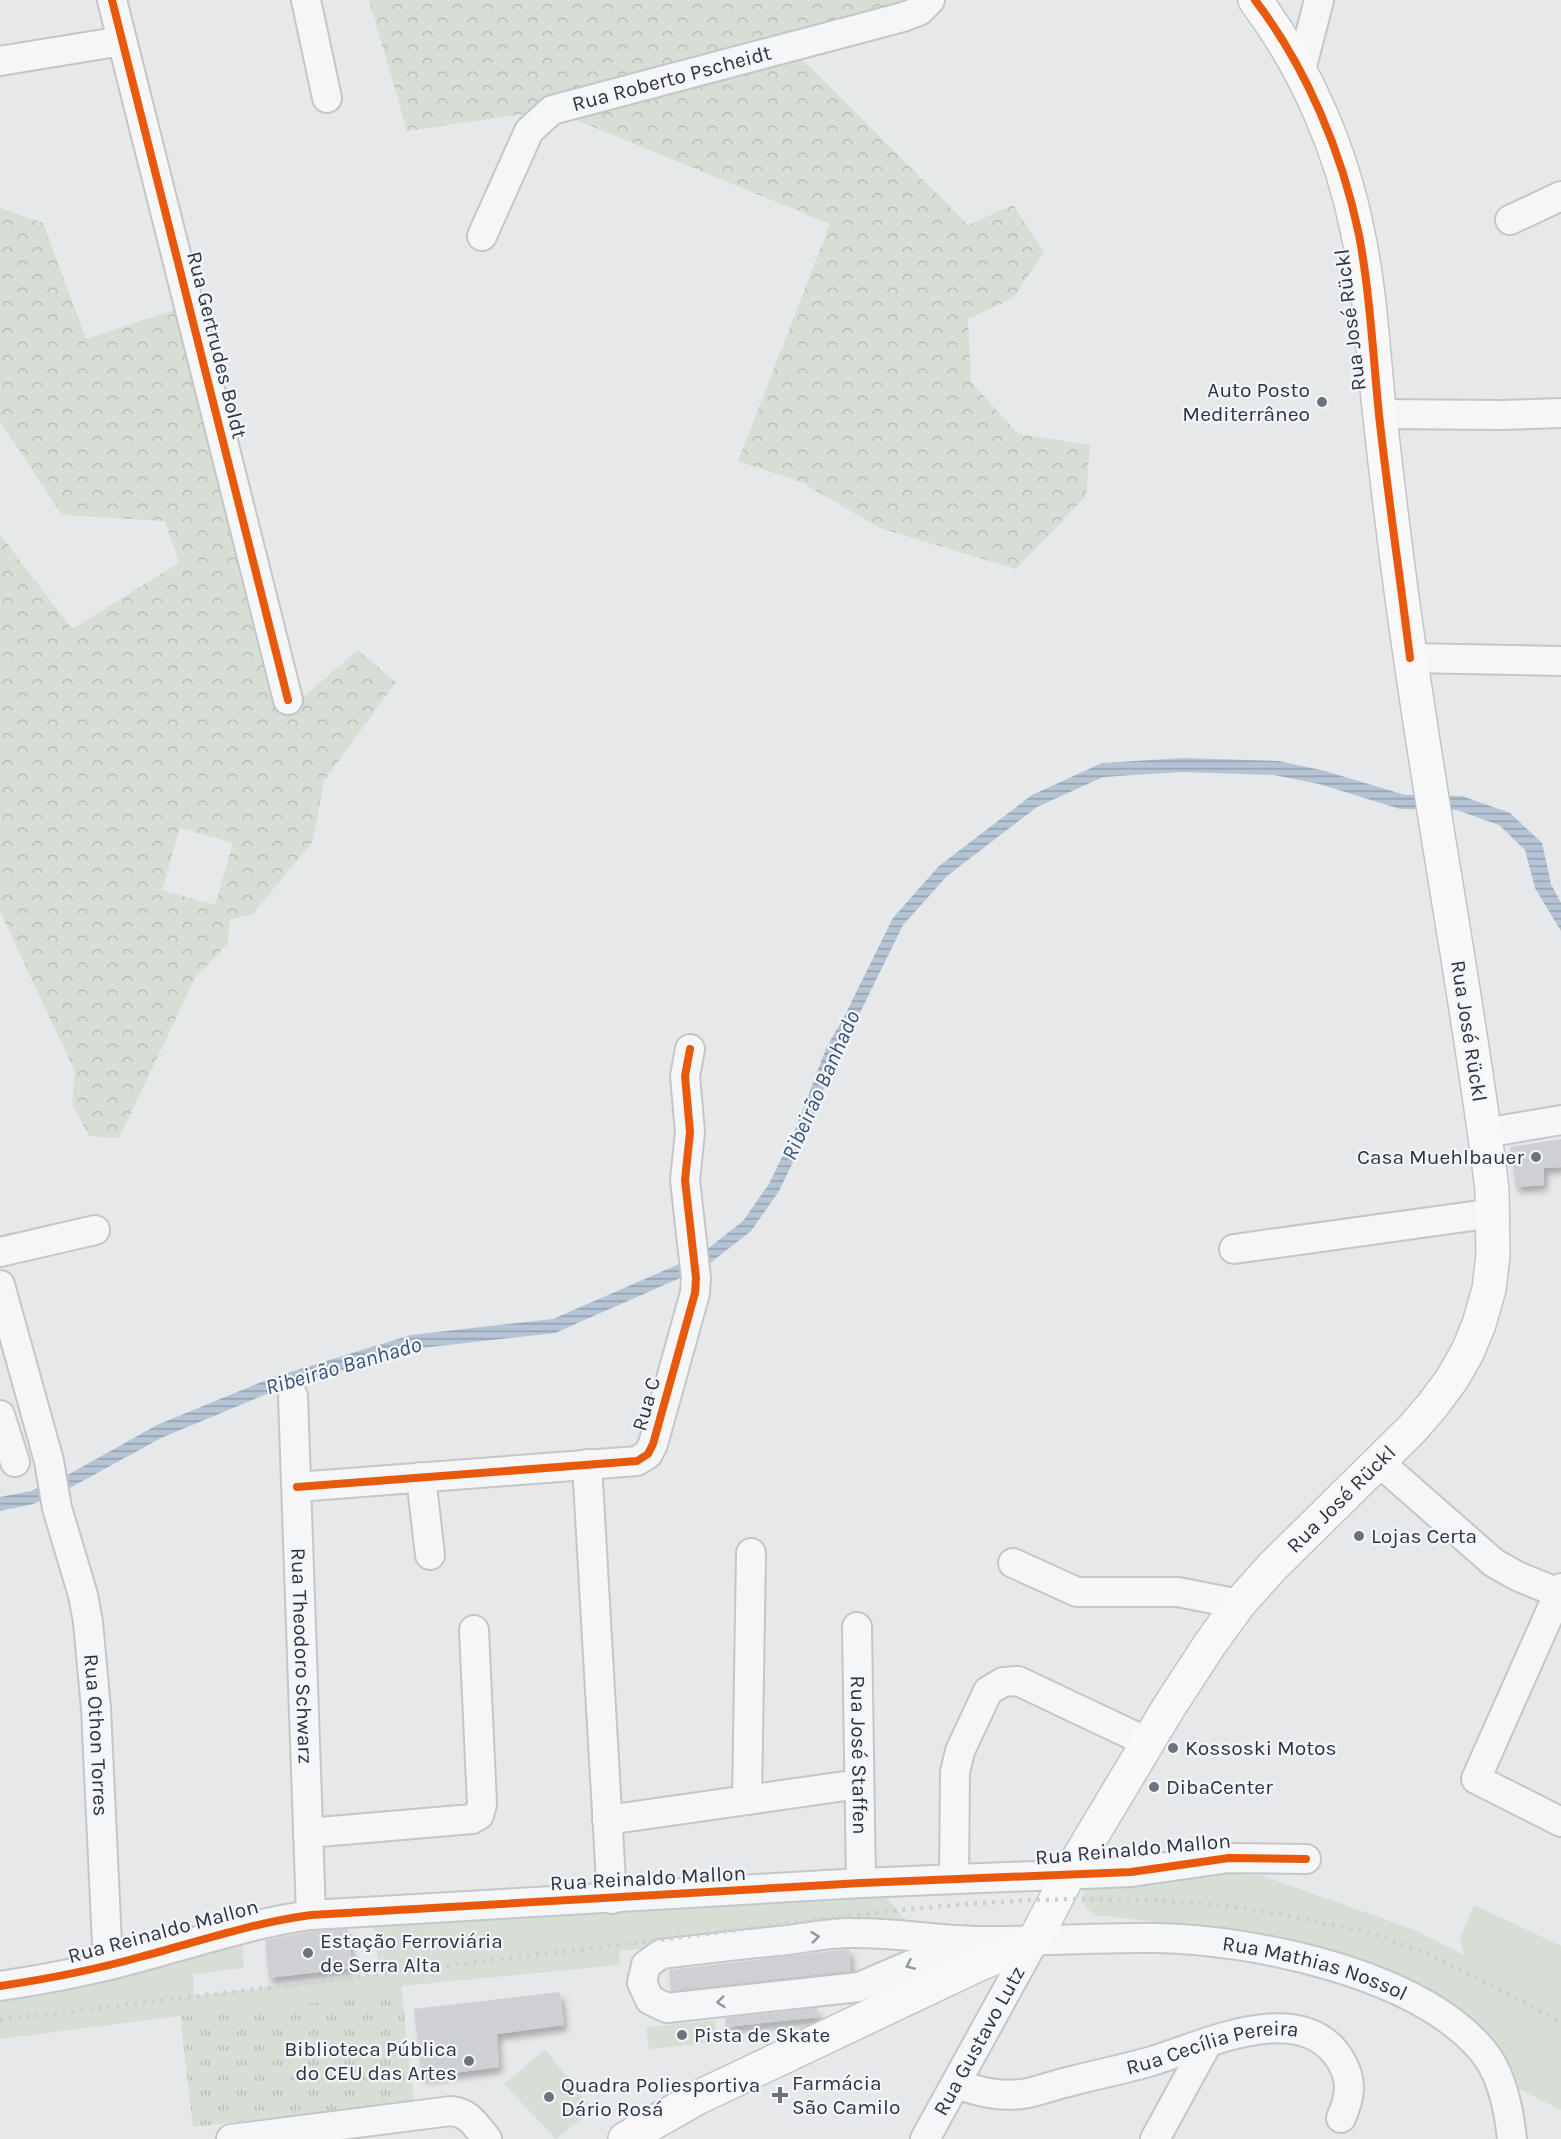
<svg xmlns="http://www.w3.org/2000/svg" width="1561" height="2139" font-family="Karla,sans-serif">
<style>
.green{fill:#d6ded6}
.forest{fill:url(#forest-crowns);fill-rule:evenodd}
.park{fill:url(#park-tufts)}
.water{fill:url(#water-rules)}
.building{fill:#ced0d3;filter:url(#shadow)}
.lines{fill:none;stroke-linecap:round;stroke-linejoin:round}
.minor-casing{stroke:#c4c6c8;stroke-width:32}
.major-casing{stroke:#c2c5c8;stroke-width:36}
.minor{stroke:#f5f6f7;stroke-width:28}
.major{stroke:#f8f8f8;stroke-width:33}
.rail{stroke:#cecfd2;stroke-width:4.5;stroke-dasharray:3 6;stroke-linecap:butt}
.cycleway-casing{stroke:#f4f6f9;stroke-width:11}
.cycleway{stroke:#e8590c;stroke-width:8}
.oneway{stroke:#90959e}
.poi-dot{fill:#6c737f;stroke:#f4f6f9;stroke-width:2}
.labels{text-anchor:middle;stroke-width:4.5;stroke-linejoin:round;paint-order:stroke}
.street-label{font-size:21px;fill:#2b3445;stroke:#f4f6f9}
.poi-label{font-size:21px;fill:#2b3445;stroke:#f4f6f9;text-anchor:start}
.water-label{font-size:22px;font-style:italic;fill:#34527a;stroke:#f4f6f9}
</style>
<defs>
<pattern id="forest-crowns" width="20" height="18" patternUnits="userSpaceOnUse" patternTransform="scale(1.5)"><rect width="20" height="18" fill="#d6ded6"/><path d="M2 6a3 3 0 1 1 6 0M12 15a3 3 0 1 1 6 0" fill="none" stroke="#b8bfb9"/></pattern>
<pattern id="park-tufts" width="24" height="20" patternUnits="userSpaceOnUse" patternTransform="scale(1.5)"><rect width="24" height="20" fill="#d6ded6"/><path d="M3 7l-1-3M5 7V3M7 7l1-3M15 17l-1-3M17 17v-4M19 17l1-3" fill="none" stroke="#b8bfb9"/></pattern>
<pattern id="water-rules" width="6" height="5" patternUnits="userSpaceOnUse" patternTransform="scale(1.5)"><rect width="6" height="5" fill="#b4c4d5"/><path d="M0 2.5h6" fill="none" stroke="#93a0af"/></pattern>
<filter id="shadow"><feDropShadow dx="3.5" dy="6" stdDeviation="3" flood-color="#0004"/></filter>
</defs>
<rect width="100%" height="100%" fill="#e6e8ea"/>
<path class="green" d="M 1219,1873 L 1260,1875 L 1412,1929 L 1464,1955 L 1460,1938 L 1474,1905 L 1561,1946 L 1561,2110 L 1511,2085 L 1353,1959 L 1305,1944 L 1256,1934 L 1096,1915 C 1078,1905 1083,1898 1085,1880 Z
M 884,1895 L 905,1920 L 619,1951 L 620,1965 L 402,1986 L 402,1994 L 180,2016 L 0,2039 L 0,1998 L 242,1939 L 244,1968 L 193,1974 L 194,1996 L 379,1974 L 374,1922 Z
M 715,2020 L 717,2042 L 649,2049 L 646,2027 Z
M 545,2049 L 593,2110 L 556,2139 L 504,2084 Z"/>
<path class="forest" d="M 369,0 L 930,0 L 790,47 L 968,225 L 1013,205 L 1044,252 L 1013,298 L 968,319 L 971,382 L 1018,434 L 1090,445 L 1086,496 L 1016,569 L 880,528 L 801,482 L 738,461 L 830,224 L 552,110 L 407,131 Z
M 0,208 L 43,223 L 86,339 L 177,309 L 272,686 L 302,698 L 358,650 L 396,682 L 324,781 L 313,841 L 252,915 L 230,919 L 227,944 L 195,978 L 119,1138 L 89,1136 L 72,1105 L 75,1072 L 0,911 L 0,534 L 72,629 L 179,563 L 165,521 L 62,515 L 0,421 ZM 180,828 L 233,843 L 215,905 L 162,890 Z"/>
<path class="park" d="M 402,1994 L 414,2102 L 193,2127 L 180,2016 Z"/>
<path class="water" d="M 1184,758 L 1279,761 L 1325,771 L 1405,795 L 1462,796 L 1510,813 L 1542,843 L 1551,884 L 1561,903 L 1561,931 L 1535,888 L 1525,850 L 1499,825 L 1457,810 L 1400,809 L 1319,784 L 1274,775 L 1182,772 L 1103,777 L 1037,807 L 947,876 L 903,925 L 853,1027 L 838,1051 L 807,1133 L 779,1191 L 751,1231 L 705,1267 L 555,1333 L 412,1349 L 274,1391 L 161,1438 L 68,1489 L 33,1504 L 0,1511 L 0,1497 L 31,1491 L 64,1477 L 157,1425 L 271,1378 L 411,1335 L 553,1319 L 700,1255 L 743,1221 L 769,1184 L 796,1128 L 827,1046 L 842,1021 L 893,918 L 939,866 L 1032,795 L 1102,763 Z"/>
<path class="building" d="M 1561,1139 L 1561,1167 L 1544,1168 L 1544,1185 L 1516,1187 L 1510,1147 Z
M 348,1929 L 352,1968 L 269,1978 L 265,1940 L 313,1931 Z
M 849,1949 L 851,1971 L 671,1991 L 669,1970 Z
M 560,1992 L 564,2025 L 497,2034 L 499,2067 L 422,2077 L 414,2009 Z
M 817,2008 L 818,2017 L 726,2027 L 725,2018 Z"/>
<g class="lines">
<defs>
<g id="minor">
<path d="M 112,0 L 288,700"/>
<path d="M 306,0 L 327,98"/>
<path d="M 0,61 L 122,41"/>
<path d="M 1301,70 L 1319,0"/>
<path d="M 1510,220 L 1561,196"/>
<path id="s1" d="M 482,236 L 529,131 L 552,110 L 903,17 L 919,11 L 930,0"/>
<path d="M 1379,414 L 1502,415 L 1561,413"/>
<path d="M 1410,658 L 1561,661"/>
<path d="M 1485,1133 L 1561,1120"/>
<path d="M 1234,1249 L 1494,1213"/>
<path d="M 0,1252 L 95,1230"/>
<path id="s2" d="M 0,1285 L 49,1461 L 57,1508 L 83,1595 L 88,1622 L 96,1709 L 108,1965"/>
<path id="s3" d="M 293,1396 L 311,1915"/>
<path d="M 0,1415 L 15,1462"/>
<path d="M 1379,1462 L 1494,1563 L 1517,1576 L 1561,1594"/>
<path d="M 587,1464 L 612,1899"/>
<path d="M 421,1477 L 430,1555"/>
<path d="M 297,1487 L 637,1461 L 648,1454 L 653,1444 L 695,1293 L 696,1278 L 685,1180 L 690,1132 L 685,1076 L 690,1049"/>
<path d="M 1013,1563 L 1077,1592 L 1178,1592 L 1239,1604"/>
<path d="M 1561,1588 L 1476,1779 L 1561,1822"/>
<path id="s4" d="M 857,1627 L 861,1883"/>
<path d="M 747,1800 L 751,1553"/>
<path d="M 607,1820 L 859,1784"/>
<path d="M 308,1833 L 472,1819 L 479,1815 L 482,1804 L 474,1630"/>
<path d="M 954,1879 L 955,1772 L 960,1751 L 988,1691 L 1003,1682 L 1018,1681 L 1149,1743"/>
<path id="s5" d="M 964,1942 L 859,1987 L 667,2008 L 650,2000 L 642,1983 L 646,1965 L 661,1954 C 703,1949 746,1944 788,1940 C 810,1937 833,1932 854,1933 C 902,1933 949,1942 996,1941 C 1050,1941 1104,1937 1158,1938 C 1254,1940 1417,1973 1482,2050 C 1502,2073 1509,2110 1512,2139"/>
<path d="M 0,1986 C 47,1979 94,1970 140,1957 C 197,1942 252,1923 311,1915 L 861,1883 L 1131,1872 L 1229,1858 L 1306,1859"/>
<path id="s6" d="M 956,2084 C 980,2092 1002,2098 1028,2093 C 1042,2090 1057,2084 1072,2081 C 1098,2074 1125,2069 1152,2061 C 1205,2045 1303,1996 1341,2061 C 1353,2081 1350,2098 1341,2118"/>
<path d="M 231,2139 L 451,2111 C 470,2113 475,2125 487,2139"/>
<path id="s7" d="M 925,2139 L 1034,1941"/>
<path d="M 1155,2139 L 1208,2042"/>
</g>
<g id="major">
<path id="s8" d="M 625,2139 L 697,2098 L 975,1966 L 1034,1941 L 1069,1874 L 1169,1707 L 1210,1644 L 1239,1604 L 1272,1567 L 1412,1429 L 1432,1406 L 1452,1379 L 1468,1351 L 1479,1324 L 1489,1289 L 1493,1255 L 1492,1189 C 1470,1013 1436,837 1411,661 C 1399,580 1389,499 1380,417 C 1373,356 1371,294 1358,234 C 1342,151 1306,68 1255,0"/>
</g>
</defs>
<use href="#minor" class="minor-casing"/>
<use href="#major" class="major-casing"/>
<use href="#minor" class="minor"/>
<use href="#major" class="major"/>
<path class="rail" d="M 0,2020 C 217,1994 434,1967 651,1941 C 869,1914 1092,1874 1310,1920 C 1331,1925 1353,1928 1373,1934 C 1439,1955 1500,1990 1561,2022"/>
<defs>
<path id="cycleway" d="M 112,0 L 288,700
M 1255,0 C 1306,67 1342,152 1359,235 C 1370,294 1373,355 1379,415 C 1388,496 1400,577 1410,658
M 297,1487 L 637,1461 L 648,1454 L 653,1444 L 695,1293 L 696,1278 L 685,1180 L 690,1132 L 685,1076 L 690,1049
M 0,1986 C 47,1979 94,1970 140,1957 C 197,1942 252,1923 311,1915 L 861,1883 L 1131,1872 L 1229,1858 L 1306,1859"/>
</defs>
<use href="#cycleway" class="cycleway-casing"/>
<use href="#cycleway" class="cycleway"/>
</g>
<defs><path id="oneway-chevron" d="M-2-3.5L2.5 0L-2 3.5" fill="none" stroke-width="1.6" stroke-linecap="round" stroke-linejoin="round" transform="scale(1.5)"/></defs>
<g class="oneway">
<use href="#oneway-chevron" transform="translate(815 1937) rotate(-6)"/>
<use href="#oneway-chevron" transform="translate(910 1965) rotate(156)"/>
<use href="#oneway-chevron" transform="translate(721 2002) rotate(174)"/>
</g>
<g class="poi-dot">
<circle cx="1322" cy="402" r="6"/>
<circle cx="1536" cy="1157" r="6"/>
<circle cx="1359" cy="1536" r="6"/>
<circle cx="1173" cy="1748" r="6"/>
<circle cx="1154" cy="1787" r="6"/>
<circle cx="308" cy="1953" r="6"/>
<circle cx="682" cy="2035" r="6"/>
<circle cx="469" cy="2061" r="6"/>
<path d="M777 2086h6v6h6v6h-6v6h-6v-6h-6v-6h6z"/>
<circle cx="549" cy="2097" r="6"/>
</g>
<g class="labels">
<g class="street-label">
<text dy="7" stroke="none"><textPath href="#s1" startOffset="270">Rua Roberto Pscheidt</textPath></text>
<text transform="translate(1350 320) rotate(-97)" y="7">Rua José Rückl</text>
<text transform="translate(217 345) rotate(76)" y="7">Rua Gertrudes Boldt</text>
<text transform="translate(1469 1031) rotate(81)" y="7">Rua José Rückl</text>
<text transform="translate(646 1404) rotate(-74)" y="7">Rua C</text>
<text dy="7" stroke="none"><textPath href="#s8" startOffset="996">Rua José Rückl</textPath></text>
<text dy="7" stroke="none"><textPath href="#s3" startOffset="260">Rua Theodoro Schwarz</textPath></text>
<text dy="7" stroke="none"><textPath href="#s2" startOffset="462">Rua Othon Torres</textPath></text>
<text dy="7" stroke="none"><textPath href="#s4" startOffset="128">Rua José Staffen</textPath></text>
<text transform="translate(1133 1849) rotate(-5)" y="7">Rua Reinaldo Mallon</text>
<text transform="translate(648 1878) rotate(-3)" y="7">Rua Reinaldo Mallon</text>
<text transform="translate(163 1931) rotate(-15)" y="7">Rua Reinaldo Mallon</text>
<text dy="7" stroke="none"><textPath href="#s5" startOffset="1041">Rua Mathias Nossol</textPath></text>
<text dy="7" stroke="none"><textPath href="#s7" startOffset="112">Rua Gustavo Lutz</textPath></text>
<text dy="7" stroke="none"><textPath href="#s6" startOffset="264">Rua Cecília Pereira</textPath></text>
</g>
<g class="poi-label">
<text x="1310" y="397" text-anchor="end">Auto Posto<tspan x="1310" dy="24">Mediterrâneo</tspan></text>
<text x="1524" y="1164" text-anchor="end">Casa Muehlbauer</text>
<text x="1371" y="1543">Lojas Certa</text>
<text x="1185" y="1755">Kossoski Motos</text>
<text x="1166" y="1794">DibaCenter</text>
<text x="320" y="1948">Estação Ferroviária<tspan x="320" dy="24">de Serra Alta</tspan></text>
<text x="694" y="2042">Pista de Skate</text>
<text x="457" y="2056" text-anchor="end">Biblioteca Pública<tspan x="457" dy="24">do CEU das Artes</tspan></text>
<text x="792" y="2090">Farmácia<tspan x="792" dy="24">São Camilo</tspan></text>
<text x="561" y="2092">Quadra Poliesportiva<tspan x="561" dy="24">Dário Rosá</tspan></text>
</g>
<g class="water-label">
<text transform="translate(820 1085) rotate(-66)" y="8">Ribeirão Banhado</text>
<text transform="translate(343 1365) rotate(-16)" y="8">Ribeirão Banhado</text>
</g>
</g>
</svg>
